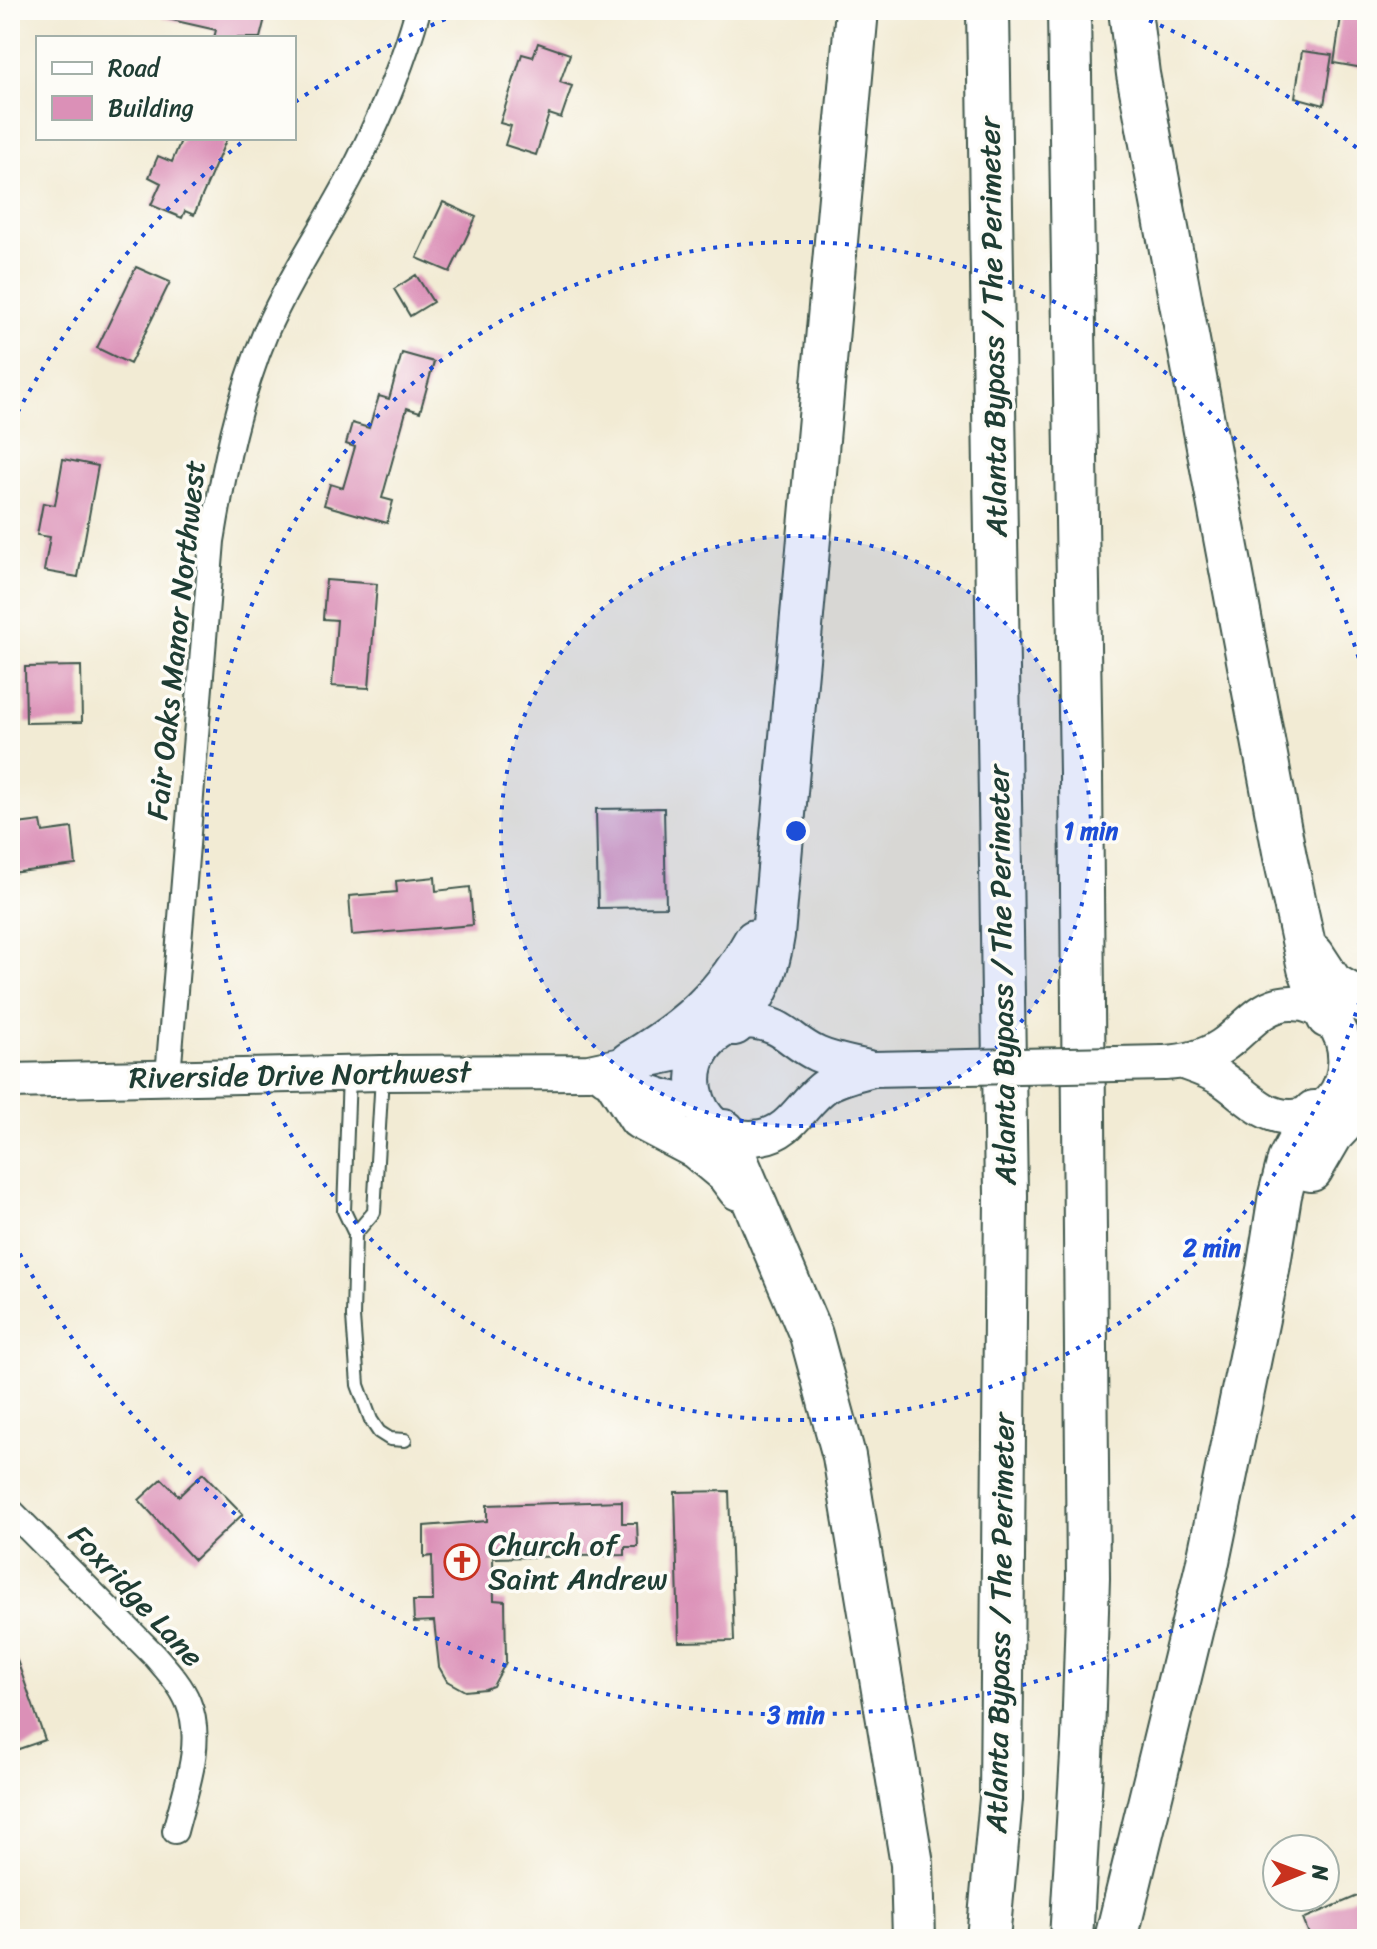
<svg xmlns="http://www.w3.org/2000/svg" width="1377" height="1949" font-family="Sriracha,sans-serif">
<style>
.building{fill:#db90b7}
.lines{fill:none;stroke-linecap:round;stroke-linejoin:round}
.lane-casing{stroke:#3f574c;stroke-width:16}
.street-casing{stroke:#3f574c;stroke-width:28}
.secondary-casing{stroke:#3f574c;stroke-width:38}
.highway-casing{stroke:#3f574c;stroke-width:46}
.lane{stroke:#fff;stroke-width:12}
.street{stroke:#fff;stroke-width:24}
.secondary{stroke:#fff;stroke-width:34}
.highway{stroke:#fff;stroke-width:42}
.secondary-bridge-casing{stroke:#3f574c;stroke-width:38;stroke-linecap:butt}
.secondary-bridge{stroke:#fff;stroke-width:34}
.ring{fill:none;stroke:#1d4ed8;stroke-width:4;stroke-dasharray:4 8}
.labels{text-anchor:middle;stroke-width:7;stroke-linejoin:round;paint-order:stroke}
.street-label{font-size:30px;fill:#1f3d34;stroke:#fdfcf7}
.poi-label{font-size:30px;fill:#1f3d34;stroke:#fdfcf7;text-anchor:start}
.centre{fill:#1d4ed8;stroke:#fdfcf7;stroke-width:4}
.ring-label{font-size:24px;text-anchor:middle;font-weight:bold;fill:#1d4ed8;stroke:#fdfcf7;stroke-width:7;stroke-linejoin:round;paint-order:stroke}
</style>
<rect width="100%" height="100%" fill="#fdfcf7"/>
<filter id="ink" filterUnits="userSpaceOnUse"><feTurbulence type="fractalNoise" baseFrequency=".0125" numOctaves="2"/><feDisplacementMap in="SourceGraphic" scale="16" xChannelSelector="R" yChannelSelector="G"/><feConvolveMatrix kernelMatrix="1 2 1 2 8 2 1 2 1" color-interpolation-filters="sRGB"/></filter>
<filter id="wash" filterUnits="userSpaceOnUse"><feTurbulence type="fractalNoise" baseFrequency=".006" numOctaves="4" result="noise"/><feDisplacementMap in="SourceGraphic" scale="32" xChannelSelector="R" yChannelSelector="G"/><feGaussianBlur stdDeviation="1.8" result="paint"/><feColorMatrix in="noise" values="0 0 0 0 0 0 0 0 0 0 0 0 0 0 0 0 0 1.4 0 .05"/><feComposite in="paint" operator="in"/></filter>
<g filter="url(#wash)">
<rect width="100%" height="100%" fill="#f2ebd4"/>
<g id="blocks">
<path class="building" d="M 164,10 L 267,10 L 260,38 L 214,38 L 216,30 L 163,18 Z
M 1342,10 L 1367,10 L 1367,43 L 1363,68 L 1334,63 Z
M 538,43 L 570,54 L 560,82 L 572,86 L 561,118 L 549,114 L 536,155 L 505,145 L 511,126 L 500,123 L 522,54 L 533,57 Z
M 1302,51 L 1332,55 L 1324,105 L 1295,97 Z
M 182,138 L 227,138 L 194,215 L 185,211 L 182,218 L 151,205 L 161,183 L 149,177 L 158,156 L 172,162 Z
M 443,202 L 476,217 L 450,272 L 417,258 Z
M 136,267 L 170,282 L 130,364 L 97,348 Z
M 416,275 L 433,302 L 410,316 L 394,289 Z
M 402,353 L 434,362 L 420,412 L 407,408 L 382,498 L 393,501 L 387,523 L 324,505 L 330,484 L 343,488 L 355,447 L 346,444 L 352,423 L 369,428 L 379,396 L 389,399 Z
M 63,459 L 98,466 L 78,577 L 44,571 L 50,537 L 37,535 L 43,503 L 55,505 Z
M 326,580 L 377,584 L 369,688 L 332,686 L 337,620 L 323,619 Z
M 81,666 L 82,722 L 26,723 L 25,667 Z
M 664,808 L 666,907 L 598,908 L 596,809 Z
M 41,821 L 43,832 L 72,828 L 76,865 L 10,873 L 10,825 Z
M 435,877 L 436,891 L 470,887 L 473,925 L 352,935 L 349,896 L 397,892 L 396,881 Z
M 203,1473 L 243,1514 L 194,1560 L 139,1500 L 162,1479 L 179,1496 Z
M 729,1491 L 734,1641 L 679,1642 L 675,1492 Z
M 622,1501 L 622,1523 L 637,1523 L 638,1547 L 625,1547 L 625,1555 L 493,1558 L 494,1600 L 505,1601 L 506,1662 L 493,1686 L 485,1689 L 465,1691 L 447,1681 L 439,1667 L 434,1621 L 414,1622 L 413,1601 L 433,1601 L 432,1556 L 424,1557 L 424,1526 L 487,1521 L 487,1505 Z
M 13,1649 L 45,1740 L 10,1752 L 10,1650 Z
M 1367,1892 L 1367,1933 L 1352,1939 L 1311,1939 L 1303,1919 Z"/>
</g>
</g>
<g filter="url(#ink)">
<use href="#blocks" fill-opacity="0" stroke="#3f574c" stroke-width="2"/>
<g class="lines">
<defs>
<path id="lane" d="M 349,1075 L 344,1211 L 355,1234 L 353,1317 L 358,1385 L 371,1420 L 379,1432 L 390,1439 L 405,1440
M 355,1234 L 374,1212 L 382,1076"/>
<path id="street" d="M 168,1076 L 212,541 C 224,468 238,398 267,329 C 293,270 332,216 360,158 C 383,111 404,60 418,10
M 10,1510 L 155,1656 C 167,1670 181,1685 188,1702 C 205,1742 185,1791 175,1831"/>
<path id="secondary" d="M 749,1021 C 785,1024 789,1041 817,1054 C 835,1062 854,1064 873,1069 C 858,1073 840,1077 827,1085 C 802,1101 793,1132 761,1137 C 688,1149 662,1038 749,1021 Z
M 1164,1063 C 1185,1062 1204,1058 1222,1046 C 1246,1030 1260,1003 1292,1003 C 1364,1004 1363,1118 1290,1117 C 1262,1117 1244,1093 1222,1079 C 1210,1071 1197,1067 1183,1062
M 605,1077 L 664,1097 L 699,1105
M 10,1081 L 381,1073 L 589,1072 L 683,1052 L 705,1044"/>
<path id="highway" d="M 1069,10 L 1081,774 L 1088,1578 L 1083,1739 L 1071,1939
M 1130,10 L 1138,74 L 1285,857 L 1309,968 L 1328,1017
M 1313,955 L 1332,984 L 1367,1004
M 734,1024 C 757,996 768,970 773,935 L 857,10
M 630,1063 C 684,1031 725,997 755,941
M 617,1082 L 640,1118 L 697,1148 L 727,1173 L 739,1189
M 724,1131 L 811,1335 L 844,1456 L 912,1864 L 914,1939
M 1311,1170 L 1332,1134 L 1367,1097
M 988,1939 L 1001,1799 L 1006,1195 L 988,10
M 1116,1939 L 1207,1566 L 1268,1270 L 1280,1195 L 1289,1160 L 1314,1112"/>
</defs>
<use href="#lane" class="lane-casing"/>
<use href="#street" class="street-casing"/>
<use href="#secondary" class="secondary-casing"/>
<use href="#highway" class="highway-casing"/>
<use href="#lane" class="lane"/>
<use href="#street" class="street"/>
<use href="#secondary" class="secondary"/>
<use href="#highway" class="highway"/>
<defs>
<path id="secondary-bridge" d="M 873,1069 L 1164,1063"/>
</defs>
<use href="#secondary-bridge" class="secondary-bridge-casing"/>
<use href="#secondary-bridge" class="secondary-bridge"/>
</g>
</g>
<circle cx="796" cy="831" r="295" fill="#1d4ed8" fill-opacity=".12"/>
<g class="ring">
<circle cx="796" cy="831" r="295"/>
<path d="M1366 978A589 589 0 1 1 1366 684"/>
<path d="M1364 1508A884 884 0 0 1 12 1239M12 423A884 884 0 0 1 246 139M295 102A884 884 0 0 1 465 11M1127 11A884 884 0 0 1 1364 154"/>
</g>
<defs>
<symbol id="church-ring" viewBox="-11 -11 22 22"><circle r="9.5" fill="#fdfcf7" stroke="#c8321e" stroke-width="1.5"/><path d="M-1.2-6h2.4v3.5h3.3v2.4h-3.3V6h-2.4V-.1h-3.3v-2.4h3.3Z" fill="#c8321e"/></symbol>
</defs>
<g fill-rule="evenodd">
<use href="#church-ring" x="442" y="1542" width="40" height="40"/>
</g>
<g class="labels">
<g class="street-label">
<text transform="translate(993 327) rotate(-91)" y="10">Atlanta Bypass / The Perimeter</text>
<text transform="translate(176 640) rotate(-84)" y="10">Fair Oaks Manor Northwest</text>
<text transform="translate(1002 975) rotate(-91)" y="10">Atlanta Bypass / The Perimeter</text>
<text transform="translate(300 1075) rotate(-1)" y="10">Riverside Drive Northwest</text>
<text transform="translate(136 1596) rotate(47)" y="10">Foxridge Lane</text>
<text transform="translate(1000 1623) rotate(-89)" y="10">Atlanta Bypass / The Perimeter</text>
</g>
<g class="poi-label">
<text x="488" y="1555">Church of<tspan x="488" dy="34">Saint Andrew</tspan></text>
</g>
</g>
<circle cx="796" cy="831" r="12" class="centre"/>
<g class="ring-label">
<text x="1091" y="839">1 min</text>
<text x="1212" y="1256">2 min</text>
<text x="796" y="1723">3 min</text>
</g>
<rect width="1377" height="1949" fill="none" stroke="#fdfcf7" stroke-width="40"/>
<rect x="36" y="36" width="260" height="104" fill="#fdfcf7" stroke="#a4b0a9" stroke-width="2"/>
<rect x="52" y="62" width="40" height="12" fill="#ffffff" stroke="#a4b0a9" stroke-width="2"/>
<text x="108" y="76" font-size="24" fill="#1f3d34">Road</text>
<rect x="52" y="96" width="40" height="24" fill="#db90b7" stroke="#a4b0a9" stroke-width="2"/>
<text x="108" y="116" font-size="24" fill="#1f3d34">Building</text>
<g transform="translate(1301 1873) rotate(89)"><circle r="38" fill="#fdfcf7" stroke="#a4b0a9" stroke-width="2"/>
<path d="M0-6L14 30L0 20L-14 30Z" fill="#c8321e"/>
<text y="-12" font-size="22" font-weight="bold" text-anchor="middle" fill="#1f3d34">N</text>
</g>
</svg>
